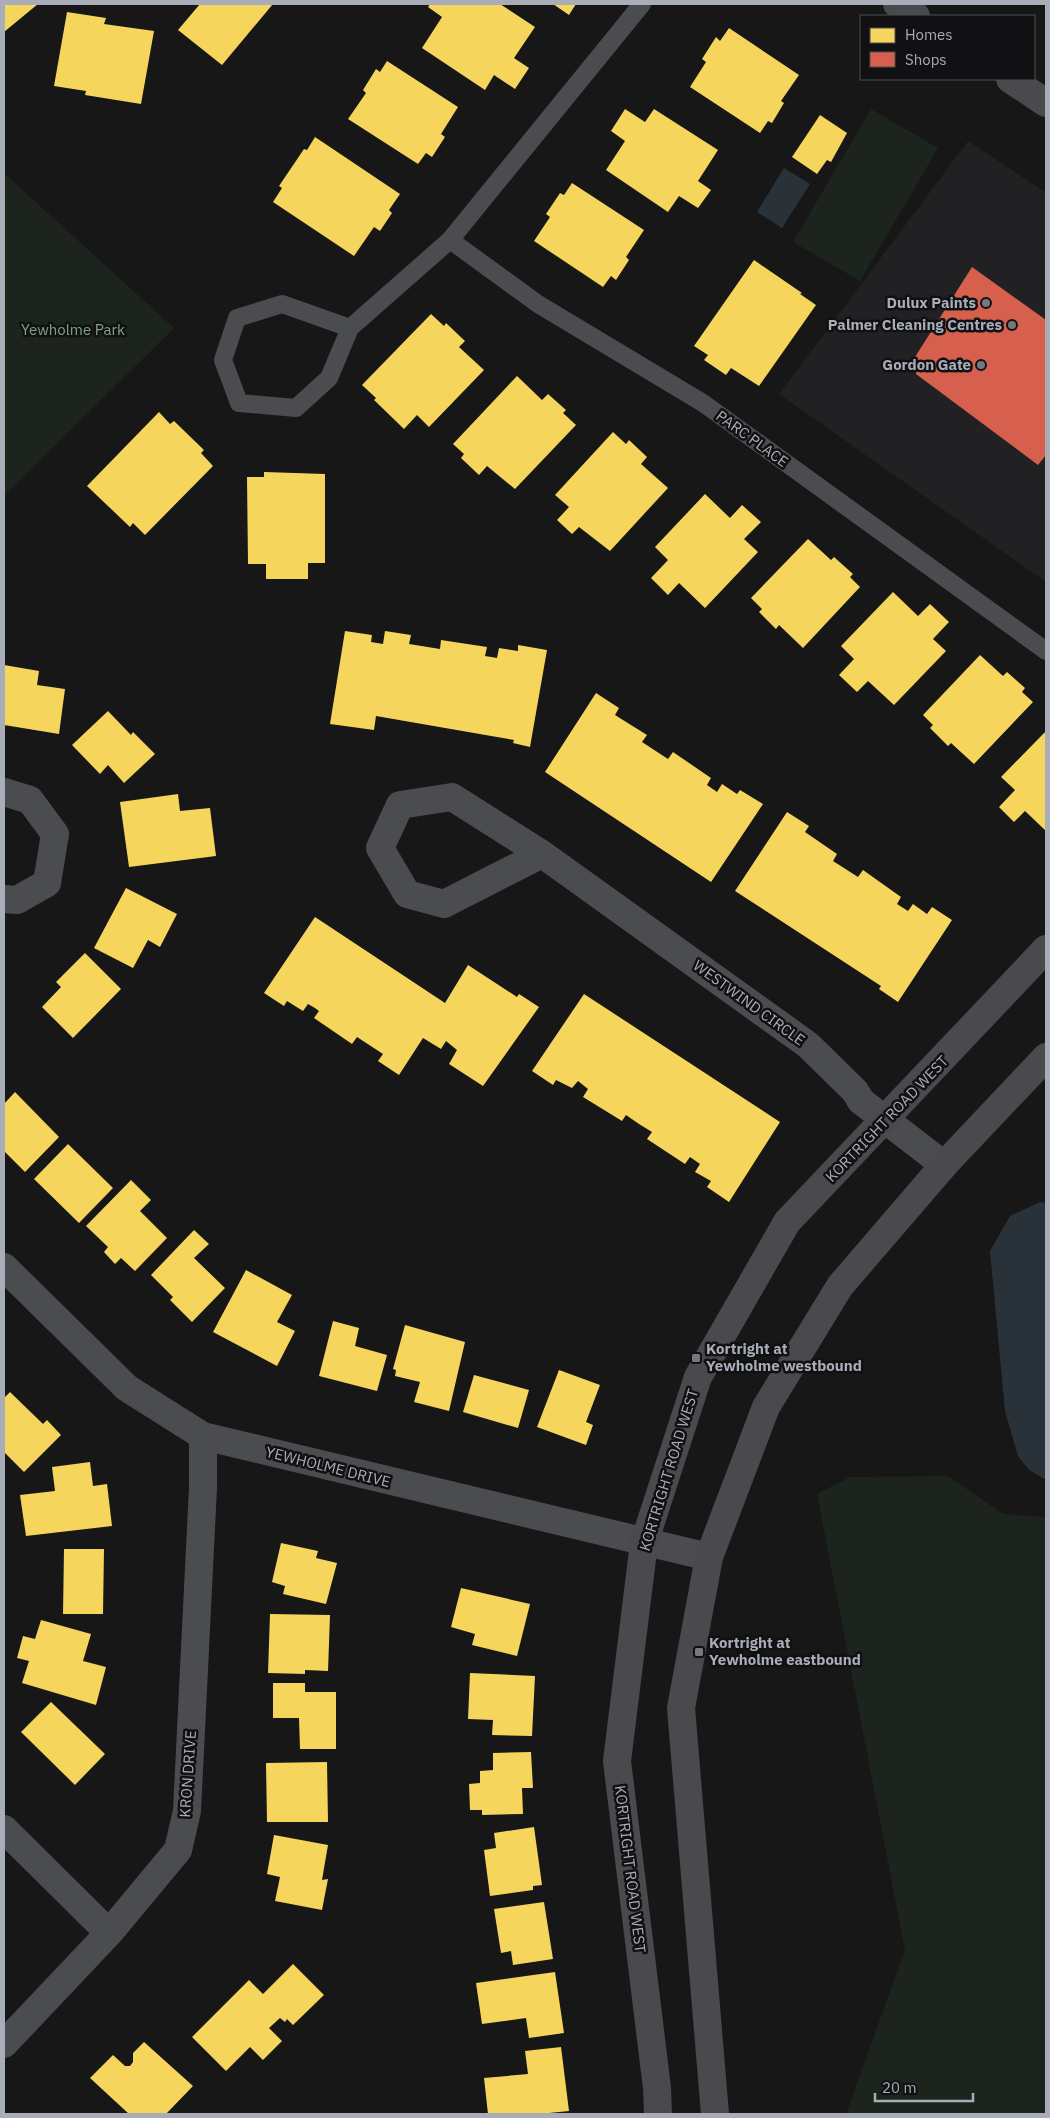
<svg xmlns="http://www.w3.org/2000/svg" width="1050" height="2118" font-family="'IBM Plex Sans',sans-serif">
<style>
.built{fill:#212123}
.green{fill:#1d241e}
.water{fill:#2a3239}
.homes{fill:#f6d55c}
.shops{fill:#d6604d}
.lines{fill:none;stroke-linecap:round;stroke-linejoin:round}
.lane{stroke:#4b4c50;stroke-width:18}
.street{stroke:#4b4c50;stroke-width:28}
.secondary{stroke:#4a4a4e;stroke-width:28}
.poi-dot{fill:#757880;stroke:#111113;stroke-width:2}
.labels{text-anchor:middle;stroke-width:5;stroke-linejoin:round;paint-order:stroke}
.poi-label{font-size:15px;font-weight:bold;fill:#a8adb8;stroke:#111113;text-anchor:end}
.park-label{font-size:15px;fill:#7fa381;stroke:#111113}
.street-label{font-size:15px;fill:#a8adb8;stroke:#111113}
</style>
<rect width="100%" height="100%" fill="#171717"/>
<path class="built" d="M 968,141 L 1046,193 L 1046,582 L 779,394 Z"/>
<path class="green" d="M 871,109 L 938,148 L 860,281 L 793,242 Z
M 4,173 L 174,328 L 4,496 Z
M 948,1476 L 1003,1514 L 1046,1517 L 1046,2114 L 846,2114 L 905,1950 L 817,1494 L 850,1477 Z"/>
<path class="water" d="M 784,168 L 810,184 L 782,228 L 757,212 Z
M 1040,1202 L 1046,1203 L 1046,1480 L 1029,1470 L 1018,1456 L 1005,1411 L 990,1251 L 1010,1216 Z"/>
<path class="homes" d="M 4,4 L 38,4 L 4,32 Z
M 200,4 L 204,5 L 273,4 L 222,65 L 178,30 Z
M 430,4 L 500,4 L 535,27 L 514,58 L 529,68 L 515,89 L 494,75 L 485,90 L 422,48 L 442,17 L 428,7 Z
M 553,4 L 576,4 L 569,15 Z
M 67,12 L 106,18 L 104,24 L 154,31 L 141,104 L 85,95 L 86,91 L 54,86 Z
M 729,28 L 799,75 L 781,101 L 784,103 L 772,123 L 768,121 L 760,133 L 690,87 L 706,62 L 702,59 L 716,37 L 720,41 Z
M 387,61 L 458,107 L 441,134 L 445,137 L 432,157 L 426,153 L 418,164 L 348,119 L 366,93 L 363,90 L 376,69 L 380,72 Z
M 625,109 L 645,122 L 654,109 L 718,150 L 698,181 L 711,190 L 698,208 L 679,196 L 668,212 L 606,170 L 625,141 L 611,131 Z
M 820,115 L 847,133 L 831,162 L 827,160 L 817,174 L 792,157 Z
M 315,137 L 400,194 L 389,210 L 392,213 L 380,231 L 374,227 L 354,256 L 273,202 L 282,188 L 279,186 L 304,149 L 307,150 Z
M 572,183 L 644,230 L 626,257 L 629,260 L 616,280 L 611,276 L 603,287 L 534,241 L 550,217 L 546,214 L 560,193 L 564,195 Z
M 754,260 L 802,293 L 800,294 L 816,305 L 759,386 L 731,368 L 726,375 L 704,360 L 708,355 L 694,346 Z
M 431,314 L 444,326 L 446,323 L 465,341 L 459,347 L 484,370 L 429,427 L 417,415 L 404,429 L 374,400 L 376,398 L 362,385 Z
M 517,376 L 542,400 L 548,394 L 566,410 L 563,413 L 576,425 L 515,489 L 487,466 L 479,475 L 461,458 L 464,454 L 453,444 Z
M 159,412 L 170,424 L 174,421 L 204,450 L 201,453 L 213,466 L 145,535 L 133,523 L 130,527 L 87,486 Z
M 613,432 L 626,444 L 629,440 L 647,457 L 641,464 L 668,488 L 610,551 L 579,527 L 572,534 L 557,520 L 569,507 L 555,495 Z
M 264,472 L 325,474 L 325,563 L 308,563 L 308,579 L 266,579 L 266,564 L 248,564 L 247,477 L 264,477 Z
M 705,494 L 730,518 L 742,505 L 761,522 L 744,539 L 758,552 L 705,608 L 679,583 L 668,595 L 651,578 L 668,560 L 655,547 Z
M 808,539 L 831,560 L 834,557 L 853,574 L 850,577 L 860,587 L 803,648 L 779,625 L 776,629 L 759,612 L 762,609 L 751,598 Z
M 893,592 L 918,616 L 930,604 L 949,622 L 933,639 L 946,651 L 894,705 L 868,681 L 857,692 L 839,675 L 854,659 L 841,646 Z
M 345,631 L 372,635 L 371,642 L 383,644 L 385,631 L 411,635 L 409,644 L 440,649 L 441,640 L 487,647 L 485,656 L 497,658 L 499,648 L 518,651 L 518,645 L 547,650 L 530,747 L 513,743 L 514,740 L 376,716 L 374,730 L 330,724 Z
M 980,655 L 1003,676 L 1007,672 L 1025,688 L 1022,692 L 1033,702 L 974,764 L 951,743 L 948,746 L 930,728 L 933,725 L 923,715 Z
M 4,665 L 39,671 L 37,685 L 65,689 L 59,734 L 4,725 Z
M 596,693 L 619,708 L 615,715 L 647,735 L 642,742 L 668,759 L 673,752 L 711,778 L 707,785 L 717,792 L 722,784 L 737,794 L 740,790 L 763,804 L 711,882 L 545,772 Z
M 108,711 L 131,735 L 133,732 L 155,754 L 124,783 L 108,765 L 100,774 L 72,745 Z
M 1046,731 L 1046,831 L 1025,811 L 1014,822 L 999,807 L 1015,790 L 1001,777 Z
M 178,794 L 180,811 L 210,808 L 216,856 L 129,867 L 120,802 Z
M 787,812 L 809,826 L 805,832 L 837,854 L 833,861 L 858,877 L 863,870 L 901,897 L 897,904 L 908,911 L 913,904 L 927,914 L 932,907 L 952,920 L 898,1002 L 879,989 L 881,986 L 735,891 Z
M 126,888 L 177,914 L 160,947 L 148,940 L 133,968 L 94,948 Z
M 315,917 L 445,1003 L 468,965 L 517,997 L 519,994 L 539,1007 L 483,1086 L 449,1064 L 457,1050 L 446,1041 L 441,1049 L 423,1038 L 399,1075 L 378,1061 L 383,1054 L 357,1037 L 352,1044 L 314,1018 L 319,1011 L 315,1008 L 308,1004 L 303,1011 L 287,1001 L 284,1006 L 264,993 Z
M 85,953 L 121,989 L 73,1038 L 42,1007 L 61,987 L 56,982 Z
M 584,994 L 780,1122 L 729,1202 L 707,1187 L 711,1181 L 695,1172 L 700,1164 L 690,1157 L 685,1164 L 647,1139 L 652,1132 L 639,1124 L 626,1115 L 622,1121 L 583,1097 L 588,1089 L 578,1081 L 572,1088 L 556,1080 L 553,1085 L 532,1071 Z
M 15,1092 L 59,1137 L 25,1172 L 4,1151 L 4,1104 Z
M 68,1144 L 113,1188 L 79,1223 L 34,1179 Z
M 131,1180 L 151,1200 L 140,1211 L 167,1238 L 135,1271 L 121,1258 L 115,1264 L 104,1252 L 108,1247 L 86,1226 Z
M 194,1230 L 209,1244 L 194,1258 L 225,1288 L 192,1322 L 170,1300 L 173,1297 L 151,1275 Z
M 246,1270 L 292,1295 L 277,1322 L 295,1331 L 277,1366 L 213,1332 Z
M 333,1321 L 359,1328 L 355,1346 L 387,1355 L 377,1391 L 319,1376 Z
M 405,1325 L 465,1342 L 449,1411 L 414,1402 L 420,1382 L 395,1376 L 396,1370 L 393,1369 Z
M 559,1370 L 600,1385 L 586,1422 L 593,1425 L 586,1445 L 537,1427 Z
M 474,1375 L 529,1390 L 518,1428 L 463,1412 Z
M 10,1392 L 43,1424 L 47,1420 L 61,1435 L 24,1472 L 4,1452 L 4,1398 Z
M 90,1462 L 93,1486 L 107,1484 L 112,1526 L 26,1536 L 20,1495 L 55,1491 L 52,1467 Z
M 281,1543 L 318,1551 L 316,1558 L 337,1563 L 326,1604 L 283,1594 L 285,1586 L 272,1582 Z
M 64,1549 L 104,1549 L 103,1614 L 63,1614 Z
M 461,1588 L 530,1604 L 517,1656 L 472,1645 L 475,1634 L 451,1627 Z
M 270,1614 L 330,1615 L 328,1671 L 305,1670 L 305,1674 L 268,1673 Z
M 41,1620 L 91,1634 L 83,1661 L 106,1667 L 96,1705 L 22,1683 L 29,1661 L 17,1658 L 23,1636 L 35,1639 Z
M 470,1673 L 535,1676 L 532,1736 L 492,1735 L 493,1720 L 468,1719 Z
M 273,1683 L 305,1683 L 305,1692 L 336,1692 L 336,1749 L 300,1749 L 299,1718 L 273,1718 Z
M 51,1702 L 105,1754 L 75,1785 L 21,1732 Z
M 531,1752 L 533,1788 L 522,1788 L 523,1814 L 482,1815 L 482,1810 L 470,1810 L 469,1784 L 480,1783 L 480,1771 L 493,1770 L 493,1753 Z
M 327,1762 L 328,1822 L 267,1822 L 266,1763 Z
M 534,1827 L 542,1885 L 533,1886 L 533,1890 L 490,1896 L 484,1850 L 496,1848 L 494,1833 Z
M 274,1835 L 328,1845 L 322,1880 L 328,1879 L 322,1910 L 275,1901 L 280,1877 L 267,1874 Z
M 544,1902 L 553,1959 L 513,1965 L 511,1951 L 501,1953 L 494,1909 Z
M 293,1964 L 324,1995 L 293,2025 L 287,2019 L 285,2022 L 280,2018 L 269,2028 L 282,2041 L 263,2060 L 250,2047 L 226,2071 L 192,2037 L 249,1980 L 263,1994 Z
M 555,1972 L 564,2033 L 529,2038 L 526,2018 L 482,2024 L 476,1983 Z
M 144,2042 L 193,2086 L 166,2114 L 129,2114 L 90,2078 L 113,2055 L 125,2066 L 130,2066 L 133,2062 L 133,2053 Z
M 561,2047 L 569,2111 L 539,2114 L 488,2114 L 484,2078 L 528,2074 L 525,2051 Z"/>
<path class="shops" d="M 972,267 L 1046,320 L 1046,455 L 1038,465 L 916,374 L 915,357 Z"/>
<g class="lines">
<path class="lane" d="M 450,240 L 538,304 L 703,403 L 1046,651
M 350,328 L 329,378 L 296,408 L 239,403 L 223,360 L 237,318 L 282,304 L 350,328 L 450,240 L 642,4"/>
<path class="street" d="M 4,792 L 30,800 L 55,834 L 47,883 L 17,900 L 4,899
M 542,854 L 444,904 L 407,894 L 380,848 L 400,805 L 452,797 L 542,854 L 808,1045 L 855,1091 L 861,1101 L 944,1165
M 4,1267 L 127,1388 L 203,1436 L 709,1557
M 4,1829 L 109,1933
M 4,2044 L 109,1933 L 178,1850 L 187,1811 L 203,1487 L 203,1436"/>
<path class="secondary" d="M 897,4 L 916,16
M 1010,79 L 1046,103
M 658,2114 L 657,2088 L 617,1761 L 644,1543 L 698,1377 L 787,1222 L 1046,949
M 715,2114 L 681,1708 L 709,1557 L 766,1407 L 840,1286 L 944,1165 L 1046,1057"/>
</g>
<g class="poi-dot">
<circle cx="986" cy="303" r="5"/>
<circle cx="1012" cy="325" r="5"/>
<circle cx="981" cy="365" r="5"/>
<rect x="691" y="1353" width="10" height="10" rx="2.5"/>
<rect x="694" y="1647" width="10" height="10" rx="2.5"/>
</g>
<g class="labels">
<g class="poi-label">
<text x="976" y="308">Dulux Paints</text>
<text x="1002" y="330">Palmer Cleaning Centres</text>
<text x="971" y="370">Gordon Gate</text>
<text x="706" y="1354" text-anchor="start">Kortright at<tspan x="706" dy="17">Yewholme westbound</tspan></text>
<text x="709" y="1648" text-anchor="start">Kortright at<tspan x="709" dy="17">Yewholme eastbound</tspan></text>
</g>
<g class="park-label">
<text x="73" y="335">Yewholme Park</text>
</g>
<g class="street-label">
<text transform="translate(752 439) rotate(36)" y="5">PARC PLACE</text>
<text transform="translate(749 1003) rotate(36)" y="5">WESTWIND CIRCLE</text>
<text transform="translate(887 1119) rotate(-46)" y="5">KORTRIGHT ROAD WEST</text>
<text transform="translate(328 1467) rotate(14)" y="5">YEWHOLME DRIVE</text>
<text transform="translate(669 1470) rotate(-73)" y="5">KORTRIGHT ROAD WEST</text>
<text transform="translate(188 1774) rotate(-86)" y="5">KRON DRIVE</text>
<text transform="translate(630 1869) rotate(83)" y="5">KORTRIGHT ROAD WEST</text>
</g>
</g>
<rect width="1050" height="2118" fill="none" stroke="#a8adb8" stroke-width="10"/>
<rect x="860" y="15" width="175" height="65" fill="#111113" stroke="#4d4f55"/>
<rect x="870" y="28" width="25" height="15" fill="#f6d55c" stroke="#4d4f55"/>
<text x="905" y="40" font-size="15" fill="#a8adb8">Homes</text>
<rect x="870" y="52" width="25" height="15" fill="#d6604d" stroke="#4d4f55"/>
<text x="905" y="65" font-size="15" fill="#a8adb8">Shops</text>
<path d="M875 2093v8h98v-8" fill="none" stroke="#a8adb8" stroke-width="2.5"/>
<text x="882" y="2093" font-size="15" fill="#a8adb8" stroke="#111113" stroke-width="4" paint-order="stroke">20 m</text>
</svg>
